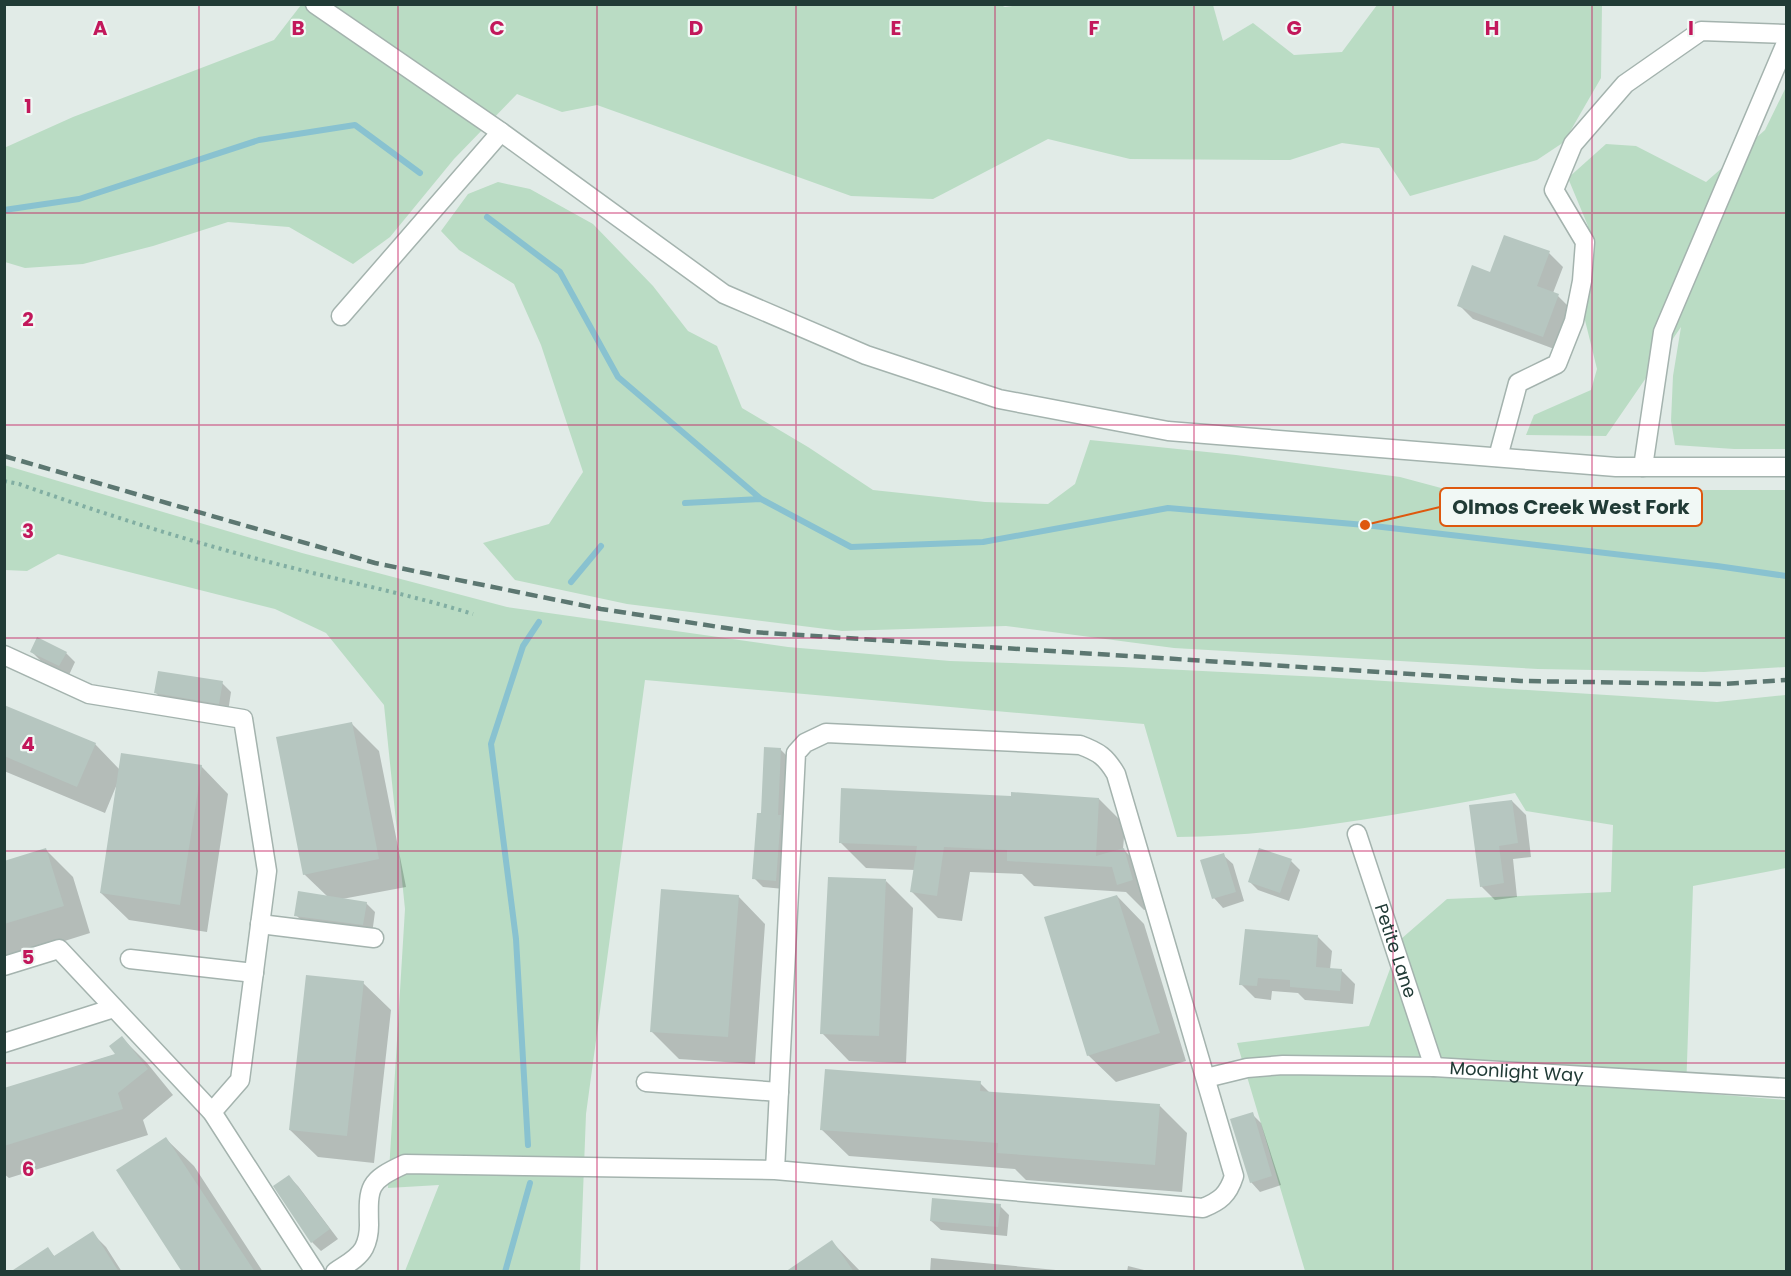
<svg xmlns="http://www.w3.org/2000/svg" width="1791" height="1276" font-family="Poppins,sans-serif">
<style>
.green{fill:#badcc4}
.shadow{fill:#0003}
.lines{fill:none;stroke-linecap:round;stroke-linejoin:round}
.stream{stroke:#89c2d0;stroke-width:6}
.building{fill:#b6c6c0}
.minor-casing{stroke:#a4b3ae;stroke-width:21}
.path{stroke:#81aea2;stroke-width:4;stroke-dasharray:3 4.5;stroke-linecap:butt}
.minor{stroke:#fff;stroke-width:18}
.rail{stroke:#5c7771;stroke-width:4.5;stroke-dasharray:12 6;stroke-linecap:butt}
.grid{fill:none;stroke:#c2185b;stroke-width:1.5;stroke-opacity:0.55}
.labels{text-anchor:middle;stroke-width:4.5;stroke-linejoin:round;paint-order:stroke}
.street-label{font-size:18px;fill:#213b36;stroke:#f1f8f5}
.grid-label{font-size:20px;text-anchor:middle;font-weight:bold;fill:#c2185b;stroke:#f1f8f5;stroke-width:4.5;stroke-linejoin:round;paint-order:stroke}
.leader{fill:none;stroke:#de580e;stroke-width:2}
.callout-dot{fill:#de580e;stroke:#f1f8f5;stroke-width:2}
.callout{fill:#f1f8f5;stroke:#de580e;stroke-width:2}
.callout-label{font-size:20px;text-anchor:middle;font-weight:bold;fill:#213b36}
</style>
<rect width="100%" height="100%" fill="#e1ebe7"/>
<path class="green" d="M 998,4 L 1005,7 L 1026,4 L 1213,5 L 1223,41 L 1253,23 L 1294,55 L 1342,52 L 1377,5 L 1602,5 L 1601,78 L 1564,142 L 1537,160 L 1410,196 L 1379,148 L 1342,143 L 1290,160 L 1130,159 L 1048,139 L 933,199 L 851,196 L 597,105 L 562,112 L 517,94 L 454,159 L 390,237 L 353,264 L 289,227 L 228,222 L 153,246 L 83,264 L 25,268 L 5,262 L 4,148 L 73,117 L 274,40 L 301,5 Z
M 1786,87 L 1786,449 L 1734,449 L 1675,445 L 1671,421 L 1673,376 L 1681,327 L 1606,436 L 1526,435 L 1534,415 L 1591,390 L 1597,369 L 1581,304 L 1588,226 L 1568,178 L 1606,144 L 1636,146 L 1706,182 L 1765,130 Z
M 498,182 L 530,189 L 593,224 L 653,286 L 688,331 L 717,346 L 742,408 L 808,447 L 873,490 L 985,502 L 1048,504 L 1075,484 L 1090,440 L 1236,455 L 1400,477 L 1456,492 L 1489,516 L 1522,517 L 1610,490 L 1786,490 L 1786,667 L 1704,672 L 1538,669 L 1174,648 L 1006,626 L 842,631 L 627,604 L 515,580 L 483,543 L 549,524 L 583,472 L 541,345 L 514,284 L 459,250 L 441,231 L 468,194 Z
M 4,465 L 302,553 L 507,607 L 788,647 L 950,661 L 1123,667 L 1322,677 L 1717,702 L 1786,695 L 1786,868 L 1693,886 L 1686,1092 L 1786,1100 L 1786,1271 L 1305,1271 L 1237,1043 L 1369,1026 L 1401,939 L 1447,899 L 1611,892 L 1613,825 L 1526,811 L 1515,793 C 1404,813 1291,836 1177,837 L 1144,724 L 645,680 L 586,1114 L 580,1271 L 405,1271 L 439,1185 L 388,1188 L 405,909 L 384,705 L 326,633 L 275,609 L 58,554 L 27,571 L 5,570 Z"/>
<path class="shadow" d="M 1549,253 L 1563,267 L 1553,293 L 1558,296 L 1572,310 L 1557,350 L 1473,319 L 1459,305 Z
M 32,652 L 66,653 L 75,662 L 69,675 L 41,661 Z
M 222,683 L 231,692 L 228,712 L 165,702 L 156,693 Z
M 4,707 L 95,744 L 120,770 L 201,766 L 228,794 L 207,932 L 129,920 L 101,893 L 117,784 L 105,813 L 4,771 Z
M 352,724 L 379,751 L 406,887 L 342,899 L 366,903 L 375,912 L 372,934 L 305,924 L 296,915 L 328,897 L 304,874 Z
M 780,749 L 789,758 L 784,889 L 763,887 L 754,878 L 763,815 Z
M 1013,797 L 1099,799 L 1125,825 L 1123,849 L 1149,875 L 1158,906 L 1144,910 L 1126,892 L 1034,886 L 1022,874 L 970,872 L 962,921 L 938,918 L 912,892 L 915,870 L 866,868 L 840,842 Z
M 1512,801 L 1526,815 L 1531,857 L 1513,859 L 1517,897 L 1495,900 L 1481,886 Z
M 46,850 L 73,877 L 90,933 L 4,960 L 4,863 Z
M 1223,855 L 1233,864 L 1244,901 L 1223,908 L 1214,898 Z
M 1291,861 L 1300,870 L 1289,901 L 1258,890 L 1249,881 Z
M 886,881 L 913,908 L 906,1063 L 849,1061 L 822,1033 Z
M 738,896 L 765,924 L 755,1064 L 679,1059 L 651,1031 Z
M 1117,896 L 1144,924 L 1186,1061 L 1116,1082 L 1088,1055 Z
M 1318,937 L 1332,951 L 1330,969 L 1341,970 L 1355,984 L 1353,1004 L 1305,1000 L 1298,993 L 1272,991 L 1271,1000 L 1255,998 L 1241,984 Z
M 363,983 L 391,1010 L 374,1163 L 318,1157 L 290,1130 Z
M 122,1038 L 147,1063 L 173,1095 L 143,1120 L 148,1135 L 9,1178 L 4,1174 L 4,1089 L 117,1054 Z
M 980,1083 L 990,1093 L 1160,1106 L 1187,1133 L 1182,1192 L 1026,1180 L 1015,1169 L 849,1156 L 821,1129 Z
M 1252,1114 L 1261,1123 L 1281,1185 L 1260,1192 L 1251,1182 Z
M 166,1139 L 194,1166 L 263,1272 L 184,1272 Z
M 289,1177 L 298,1186 L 338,1239 L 321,1251 L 312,1242 L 275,1187 Z
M 1000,1206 L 1009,1215 L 1007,1236 L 941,1230 L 931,1221 Z
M 92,1233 L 106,1247 L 122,1272 L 31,1272 L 48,1249 L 55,1257 Z
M 832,1242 L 861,1272 L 788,1272 Z
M 931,1258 L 1077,1272 L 930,1272 Z
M 1128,1266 L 1152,1272 L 1127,1272 Z"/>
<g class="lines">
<path class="stream" d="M 4,210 L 79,199 L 259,140 L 355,125 L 420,173
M 487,217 L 560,272 L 618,377 L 761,499 L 851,547 L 983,542 L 1168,508 L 1365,525 L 1717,566 L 1786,576
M 685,503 L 760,499
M 571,582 L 601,546
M 528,1145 L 516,939 L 491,744 L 523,646 L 539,622
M 505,1272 L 530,1183"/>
</g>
<path class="building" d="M 1504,235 L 1550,251 L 1537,286 L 1559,294 L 1543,337 L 1457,306 L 1472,265 L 1490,272 Z
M 37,637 L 67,652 L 59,666 L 30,652 Z
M 158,671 L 223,681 L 219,704 L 154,693 Z
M 4,705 L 96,743 L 77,787 L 4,756 Z
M 352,722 L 379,859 L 303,875 L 276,737 Z
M 764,747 L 781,748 L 778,815 L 781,815 L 776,881 L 752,879 L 757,813 L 761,813 Z
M 121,753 L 202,765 L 180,905 L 100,893 Z
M 841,788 L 1011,796 L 1011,792 L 1099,798 L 1096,856 L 1124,848 L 1133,880 L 1117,885 L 1112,867 L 1007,861 L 1007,850 L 944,847 L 937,896 L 910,892 L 917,846 L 839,843 Z
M 1512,800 L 1518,843 L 1499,846 L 1504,883 L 1480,887 L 1469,805 Z
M 46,848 L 64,906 L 4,924 L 4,861 Z
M 1259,848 L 1292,859 L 1280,893 L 1248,882 Z
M 1224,853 L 1236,892 L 1212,899 L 1200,860 Z
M 828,877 L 886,879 L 879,1036 L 820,1034 Z
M 661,889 L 739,895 L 728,1037 L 650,1032 Z
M 298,891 L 367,902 L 363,925 L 294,916 Z
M 1117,895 L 1160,1033 L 1087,1056 L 1044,917 Z
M 1245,929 L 1318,935 L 1316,967 L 1342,969 L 1340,991 L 1290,987 L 1290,980 L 1258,978 L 1257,986 L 1239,985 Z
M 306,975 L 364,981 L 347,1136 L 289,1130 Z
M 122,1036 L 148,1069 L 118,1093 L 123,1109 L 4,1146 L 4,1088 L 115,1054 L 109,1046 Z
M 825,1069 L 981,1081 L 980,1091 L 1160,1104 L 1155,1165 L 997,1153 L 998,1143 L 820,1130 Z
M 1253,1112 L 1272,1176 L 1250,1183 L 1230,1119 Z
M 166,1137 L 255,1272 L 182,1272 L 116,1170 Z
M 289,1175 L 330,1229 L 311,1243 L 273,1186 Z
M 932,1198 L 1001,1204 L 998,1227 L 930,1221 Z
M 93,1231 L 119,1272 L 10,1272 L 48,1247 L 54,1256 Z
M 832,1240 L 854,1272 L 785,1272 Z"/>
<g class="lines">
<defs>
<g id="minor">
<path d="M 315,4 L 501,132 L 724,294 L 866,355 L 999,399 L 1168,431 L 1616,467 L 1786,467"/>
<path d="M 341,316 L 501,132"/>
<path d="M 1498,457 L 1518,383 L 1557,364 L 1574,321 L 1582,281 L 1585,242 L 1554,190 L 1573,144 L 1625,84 L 1701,31 L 1786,34"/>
<path d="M 1643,467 L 1663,332 L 1786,43"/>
<path d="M 4,655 L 89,694 L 243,719 L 267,871 L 240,1080 L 212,1112"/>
<path id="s1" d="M 1357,834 L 1434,1067"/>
<path d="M 260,924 L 374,938"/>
<path d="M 130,959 L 254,973"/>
<path d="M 4,966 L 59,949 L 212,1112 L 315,1272"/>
<path d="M 4,1043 L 114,1008"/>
<path id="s2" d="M 1206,1078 L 1247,1068 L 1283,1065 L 1434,1067 L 1786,1088"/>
<path d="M 646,1082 L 779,1092"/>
<path d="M 335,1272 C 345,1265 358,1259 364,1248 C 368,1240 369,1233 369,1225 C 368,1186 368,1181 405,1164 L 775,1170 L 1203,1208 C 1220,1201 1228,1195 1234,1176 L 1116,774 C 1106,757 1099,752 1080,745 L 826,733 L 805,743 L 796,753 L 775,1170"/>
</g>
</defs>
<use href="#minor" class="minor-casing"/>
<path class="path" d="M 4,481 L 19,484 C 110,516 203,546 297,569 C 356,584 415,596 473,614"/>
<use href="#minor" class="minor"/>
<path class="rail" d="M 4,456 L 375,563 L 601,609 L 752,632 L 1521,681 L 1721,684 L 1786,680"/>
</g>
<path class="grid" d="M 199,4 L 199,1272M 398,4 L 398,1272M 597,4 L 597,1272M 796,4 L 796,1272M 995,4 L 995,1272M 1194,4 L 1194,1272M 1393,4 L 1393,1272M 1592,4 L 1592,1272M 4,213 L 1786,213M 4,425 L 1786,425M 4,638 L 1786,638M 4,851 L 1786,851M 4,1063 L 1786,1063"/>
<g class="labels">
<g class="street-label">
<text dy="6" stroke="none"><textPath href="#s1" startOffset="123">Petite Lane</textPath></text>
<text dy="6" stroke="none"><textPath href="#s2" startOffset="312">Moonlight Way</textPath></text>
</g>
</g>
<g class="grid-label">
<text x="100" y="35">A</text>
<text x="298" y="35">B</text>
<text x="497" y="35">C</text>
<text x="696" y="35">D</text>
<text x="896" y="35">E</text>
<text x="1094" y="35">F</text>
<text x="1294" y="35">G</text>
<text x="1492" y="35">H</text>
<text x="1691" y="35">I</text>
<text x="28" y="113">1</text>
<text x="28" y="326">2</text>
<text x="28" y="538">3</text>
<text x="28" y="751">4</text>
<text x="28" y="964">5</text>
<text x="28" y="1176">6</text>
</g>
<path class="leader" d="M1365 525L1440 507"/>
<circle class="callout-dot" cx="1365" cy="525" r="6"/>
<rect class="callout" x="1440" y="488" width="262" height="38" rx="6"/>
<g class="callout-label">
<text x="1571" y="514">Olmos Creek West Fork</text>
</g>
<rect width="1791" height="1276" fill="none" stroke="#213b36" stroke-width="12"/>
</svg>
